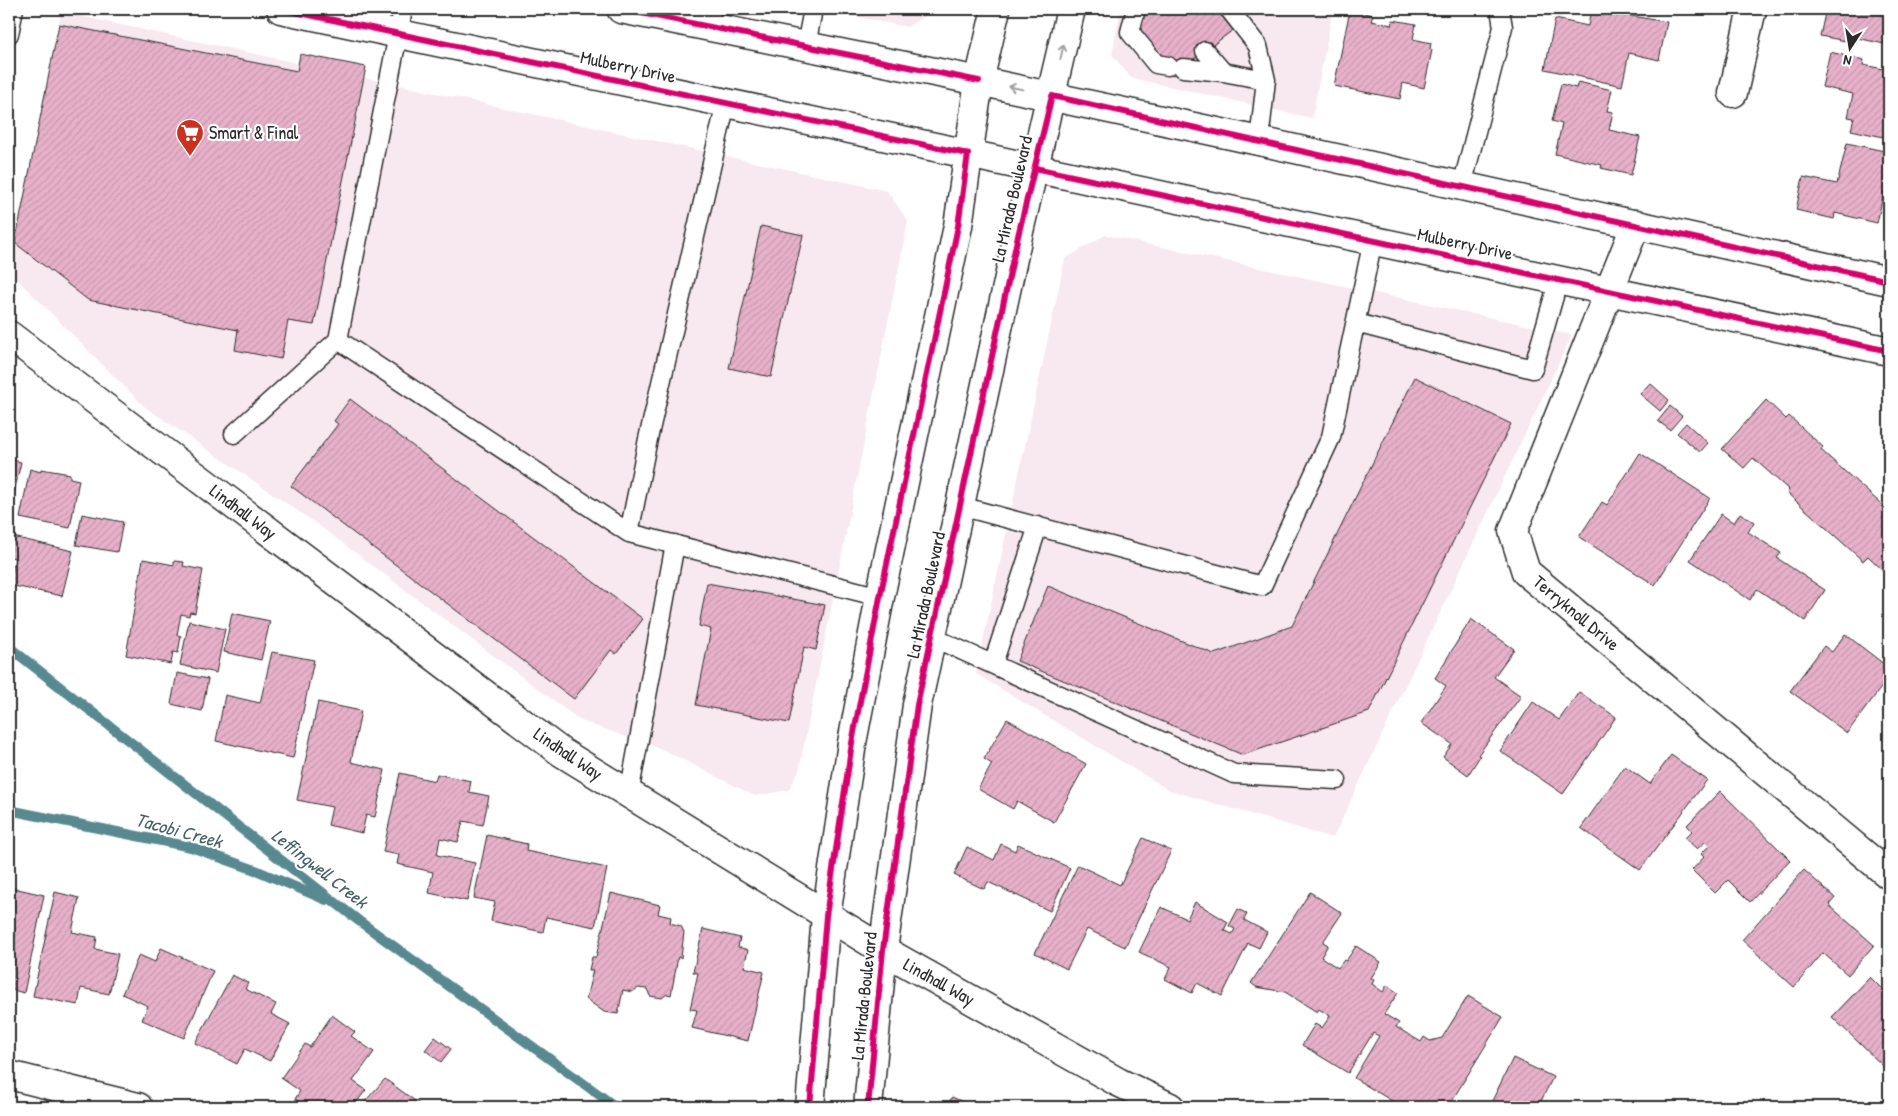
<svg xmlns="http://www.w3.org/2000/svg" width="1898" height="1116" font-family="'Patrick Hand',sans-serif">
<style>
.built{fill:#f8e8ef}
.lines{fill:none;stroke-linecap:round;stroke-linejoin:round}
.stream{stroke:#598991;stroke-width:10}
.building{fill:url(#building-hatch);stroke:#2b2b2b}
.lane-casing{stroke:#2b2b2b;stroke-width:21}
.street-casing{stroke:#2b2b2b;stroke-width:31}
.secondary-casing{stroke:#2b2b2b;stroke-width:31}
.primary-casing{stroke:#2b2b2b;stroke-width:31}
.lane{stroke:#fff;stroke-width:18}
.street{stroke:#fff;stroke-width:28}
.secondary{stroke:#fff;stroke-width:28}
.primary{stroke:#fff;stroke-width:28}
.cycleway-casing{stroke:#fff;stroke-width:9}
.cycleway{stroke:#d6006c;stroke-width:6}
.oneway{stroke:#a0a0a0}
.labels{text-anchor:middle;stroke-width:4.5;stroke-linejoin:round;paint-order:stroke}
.street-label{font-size:18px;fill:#2b2b2b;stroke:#fff}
.poi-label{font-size:18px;fill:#2b2b2b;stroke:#fff;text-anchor:start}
.water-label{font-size:19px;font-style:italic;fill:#466266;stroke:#fff}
</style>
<defs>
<pattern id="building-hatch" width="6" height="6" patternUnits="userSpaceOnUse" patternTransform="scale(1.25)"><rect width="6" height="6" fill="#e8b1ca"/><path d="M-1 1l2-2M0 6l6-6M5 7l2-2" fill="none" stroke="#c798ae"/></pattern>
</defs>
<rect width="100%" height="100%" fill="#fff"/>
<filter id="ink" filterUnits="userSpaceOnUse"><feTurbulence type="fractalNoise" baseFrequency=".02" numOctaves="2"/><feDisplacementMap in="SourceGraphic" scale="10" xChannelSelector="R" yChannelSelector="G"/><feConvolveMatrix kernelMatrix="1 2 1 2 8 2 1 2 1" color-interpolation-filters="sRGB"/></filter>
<g filter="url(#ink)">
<path class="built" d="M 819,9 L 936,9 L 907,27 Z
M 1121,9 L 1333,9 L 1312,118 L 1131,78 L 1112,54 Z
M 61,12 L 887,191 L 908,221 L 799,770 L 789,790 L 755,796 L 664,750 L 581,721 L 317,524 L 145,407 L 9,271 Z
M 1105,235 L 1572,335 L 1333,838 L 1169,790 L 976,674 L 1065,259 Z"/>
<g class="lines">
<path class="stream" d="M 9,647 L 359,921 L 616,1107
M 9,810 L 191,847 L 258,871 L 326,900"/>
</g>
<path class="building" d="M 1153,9 L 1216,9 L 1233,30 L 1174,74 L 1135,22 Z
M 1591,9 L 1667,22 L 1659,60 L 1629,53 L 1622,86 L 1545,69 L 1555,19 L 1588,26 Z
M 1826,9 L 1889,9 L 1889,45 L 1857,38 L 1856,43 L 1820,36 Z
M 1350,10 L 1373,15 L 1371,21 L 1392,25 L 1393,20 L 1416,24 L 1413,39 L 1431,43 L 1430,49 L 1432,50 L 1424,88 L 1403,83 L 1400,99 L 1334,86 Z
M 59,24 L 297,71 L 300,54 L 366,67 L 314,325 L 288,321 L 281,359 L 235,350 L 238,330 L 88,300 L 15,243 Z
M 1830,52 L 1864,60 L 1863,65 L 1889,70 L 1889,141 L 1888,138 L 1851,130 L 1854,118 L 1848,117 L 1853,94 L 1822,87 Z
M 1578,82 L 1612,90 L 1607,111 L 1613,112 L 1609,130 L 1640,137 L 1631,175 L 1601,168 L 1602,165 L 1555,154 L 1562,124 L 1552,121 L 1561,84 L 1576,88 Z
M 1847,143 L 1889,152 L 1889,192 L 1884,191 L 1877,223 L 1835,213 L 1834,219 L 1796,210 L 1803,177 L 1837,184 Z
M 761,226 L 803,235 L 771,377 L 729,368 Z
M 1415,377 L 1511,424 L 1369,712 L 1243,755 L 1017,661 L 1048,586 L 1214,654 L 1292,626 Z
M 1650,383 L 1669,400 L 1660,411 L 1640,394 Z
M 350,399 L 643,619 L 616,654 L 611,650 L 574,699 L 291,486 L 338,424 L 334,421 Z
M 1766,400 L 1786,419 L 1789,416 L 1823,447 L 1821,450 L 1889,511 L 1889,576 L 1868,556 L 1863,561 L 1787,493 L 1789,490 L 1753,458 L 1744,468 L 1722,449 Z
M 1670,406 L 1682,416 L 1670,430 L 1658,421 Z
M 1686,423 L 1708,443 L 1700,452 L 1677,433 Z
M 1640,453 L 1710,498 L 1655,585 L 1579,537 L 1602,502 L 1607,505 Z
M 9,459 L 21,462 L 9,516 Z
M 30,469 L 41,472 L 41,469 L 70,474 L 70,478 L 79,480 L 70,528 L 20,518 Z
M 1740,513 L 1754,522 L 1748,532 L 1781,553 L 1777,558 L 1825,590 L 1805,621 L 1757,589 L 1750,600 L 1690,560 L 1721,514 L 1734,523 Z
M 82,514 L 123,522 L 117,552 L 76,545 Z
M 13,537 L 73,551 L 62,596 L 9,585 L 15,558 L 9,557 Z
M 143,559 L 174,565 L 174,561 L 184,562 L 183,566 L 203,570 L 195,613 L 190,612 L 189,616 L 181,614 L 177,635 L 181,636 L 178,653 L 173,652 L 171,664 L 126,655 Z
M 707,583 L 825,605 L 816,650 L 804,647 L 789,723 L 696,705 L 711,629 L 699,626 Z
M 232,613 L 270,621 L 261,660 L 224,652 Z
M 1471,619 L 1514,649 L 1494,677 L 1521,696 L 1478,755 L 1480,756 L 1468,775 L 1443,757 L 1452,744 L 1421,723 L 1446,686 L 1435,678 Z
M 189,621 L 225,629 L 216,673 L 180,665 Z
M 1845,634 L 1889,668 L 1889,677 L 1847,733 L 1790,691 L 1824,646 L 1832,652 Z
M 272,652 L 314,660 L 293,758 L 216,741 L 225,695 L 260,703 Z
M 177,673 L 208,679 L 202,711 L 171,704 Z
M 1579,692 L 1616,717 L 1563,794 L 1500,751 L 1533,702 L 1559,720 Z
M 318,702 L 361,711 L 351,762 L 385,770 L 375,817 L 366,815 L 362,833 L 328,825 L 332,807 L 297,800 Z
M 1007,719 L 1086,764 L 1054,822 L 1017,801 L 1013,809 L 978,789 L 992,764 L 984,759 Z
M 1671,755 L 1707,780 L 1640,870 L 1581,828 L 1625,766 L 1650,784 Z
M 400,773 L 435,781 L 437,774 L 471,781 L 469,792 L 489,796 L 483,825 L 463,821 L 458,842 L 440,838 L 437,855 L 475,863 L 467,901 L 429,893 L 433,872 L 397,864 L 399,855 L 383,852 Z
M 1720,791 L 1790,860 L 1750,902 L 1728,880 L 1715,893 L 1692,870 L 1704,857 L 1701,854 L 1709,846 L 1705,842 L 1697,849 L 1685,838 L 1692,831 L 1687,825 Z
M 487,835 L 527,844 L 526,851 L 607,868 L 595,927 L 546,917 L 543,932 L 491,921 L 495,902 L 474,898 Z
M 1143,838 L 1171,851 L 1125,947 L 1087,929 L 1067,969 L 1035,953 L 1078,865 L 1120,885 Z
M 1001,844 L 1015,851 L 1018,844 L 1070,868 L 1050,911 L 988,882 L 984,889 L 954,875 L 967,847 L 994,860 Z
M 1804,870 L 1835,898 L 1829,905 L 1874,945 L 1848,975 L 1823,953 L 1794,987 L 1742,940 Z
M 9,887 L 44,895 L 24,993 L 9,989 Z
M 55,892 L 79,898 L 72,932 L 97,937 L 95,949 L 118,954 L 109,994 L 81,988 L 78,1005 L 33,996 Z
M 1310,892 L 1342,913 L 1323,942 L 1328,945 L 1321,957 L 1338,968 L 1344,960 L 1346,961 L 1356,946 L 1381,962 L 1371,978 L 1374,980 L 1372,984 L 1383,992 L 1387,985 L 1398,993 L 1384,1014 L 1399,1023 L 1396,1027 L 1421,1042 L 1424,1037 L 1430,1041 L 1442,1038 L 1468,996 L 1503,1017 L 1448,1107 L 1402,1107 L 1354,1078 L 1379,1036 L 1373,1033 L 1348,1073 L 1302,1045 L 1315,1024 L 1322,1028 L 1330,1016 L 1319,1009 L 1317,1012 L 1285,992 L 1256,987 L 1251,983 Z
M 611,893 L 660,905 L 658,914 L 671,917 L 670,923 L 681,926 L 684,932 L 681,958 L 678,957 L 671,995 L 667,994 L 662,998 L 650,996 L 647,989 L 638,988 L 632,992 L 623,990 L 618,1014 L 604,1012 L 586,999 L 593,970 L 589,970 L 592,957 L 596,957 Z
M 1195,902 L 1228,922 L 1224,930 L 1232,934 L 1235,929 L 1229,926 L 1238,909 L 1247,914 L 1244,920 L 1267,932 L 1259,948 L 1248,943 L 1222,996 L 1197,983 L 1192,993 L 1165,979 L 1171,967 L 1139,952 L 1161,907 L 1187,919 Z
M 703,929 L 740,938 L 738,947 L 748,950 L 744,967 L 764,972 L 748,1041 L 692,1028 L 697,1010 L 690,1009 L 698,973 L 693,972 Z
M 161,948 L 213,971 L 184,1038 L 142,1020 L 148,1006 L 122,994 L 139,955 L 155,962 Z
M 232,975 L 248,983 L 245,989 L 276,1004 L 271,1014 L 290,1024 L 270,1061 L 245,1049 L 237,1064 L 195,1043 Z
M 1870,977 L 1889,996 L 1889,1060 L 1883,1066 L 1832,1017 Z
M 332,1015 L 355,1032 L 351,1036 L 374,1052 L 353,1081 L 366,1090 L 353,1107 L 306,1107 L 295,1099 L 300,1091 L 281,1078 L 305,1044 L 310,1047 Z
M 435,1037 L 451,1049 L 441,1062 L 425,1050 Z
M 1513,1058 L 1553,1077 L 1538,1107 L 1489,1107 Z
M 385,1079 L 422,1106 L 421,1107 L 360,1107 Z
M 952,1097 L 974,1107 L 947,1107 Z"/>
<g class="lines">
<defs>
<path id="lane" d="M 1136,9 L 1130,32 L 1156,64 L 1168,66
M 1229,9 L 1258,46 L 1266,80 L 1259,141
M 707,26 L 711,9
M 9,34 L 14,9
M 806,46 L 813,9
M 1205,51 L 1223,72 L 1266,80
M 1183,68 L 1223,72
M 1462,186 L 1503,27 L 1500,9
M 1356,323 L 1533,369 L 1559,279
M 338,340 L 629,533 L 648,439 L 726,103
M 234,434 L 338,340 L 403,9
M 960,506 L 1262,586 L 1331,437 L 1373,240
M 629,533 L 880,597
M 932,637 L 1234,774 L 1337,780
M 993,664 L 1038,526
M 629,794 L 675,544"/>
<path id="street" d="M 1733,93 L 1752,9
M 1636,224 L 1513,531 L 1526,572 L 1889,875
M 9,335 L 561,752 L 883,950 L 1118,1082 L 1170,1107
M 9,1075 L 138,1107"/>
<path id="secondary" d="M 281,9 L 968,154
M 621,9 L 979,81"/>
<path id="primary" d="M 979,81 L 1259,141 L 1889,281
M 968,154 L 1889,351
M 810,1107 L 826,916 L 852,743 L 880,597 L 958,226 L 979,81 L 996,9
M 868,1107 L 883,950 L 917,705 L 1017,240 L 1071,9"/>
</defs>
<use href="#lane" class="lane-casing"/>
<use href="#street" class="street-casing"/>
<use href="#secondary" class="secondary-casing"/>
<use href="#primary" class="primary-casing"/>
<use href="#lane" class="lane"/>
<use href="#street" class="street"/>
<use href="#secondary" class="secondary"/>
<use href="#primary" class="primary"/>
<defs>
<path id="cycleway" d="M 281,9 L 968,154 L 958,226 L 880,597 L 852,743 L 826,916 L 810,1107
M 621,9 L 979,81
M 1035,168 L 1889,351
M 868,1107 L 883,950 L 917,705 L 1017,240 L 1052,96 L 1889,281"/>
</defs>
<use href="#cycleway" class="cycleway-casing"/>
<use href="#cycleway" class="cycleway"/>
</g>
<defs><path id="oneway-shaft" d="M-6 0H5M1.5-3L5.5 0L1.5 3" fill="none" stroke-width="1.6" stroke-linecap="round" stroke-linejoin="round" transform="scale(1.25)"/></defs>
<g class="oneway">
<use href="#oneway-shaft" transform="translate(1062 52) rotate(-78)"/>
<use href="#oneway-shaft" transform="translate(1016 88) rotate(-169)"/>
</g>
</g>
<defs>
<symbol id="supermarket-pin" viewBox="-11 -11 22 30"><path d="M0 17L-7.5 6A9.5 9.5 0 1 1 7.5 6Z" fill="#c8321e" stroke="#fff"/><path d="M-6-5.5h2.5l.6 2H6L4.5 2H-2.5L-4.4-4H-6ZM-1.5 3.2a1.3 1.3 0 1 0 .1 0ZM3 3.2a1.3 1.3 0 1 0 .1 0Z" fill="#fff"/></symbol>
</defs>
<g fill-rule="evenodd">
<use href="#supermarket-pin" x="174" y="117" width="32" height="43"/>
</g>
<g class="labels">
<g class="street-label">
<text transform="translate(628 67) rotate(12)" y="6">Mulberry Drive</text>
<text transform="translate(1012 199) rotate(-77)" y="6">La Mirada Boulevard</text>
<text transform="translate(1465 244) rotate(12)" y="6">Mulberry Drive</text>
<text transform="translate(243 512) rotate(37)" y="6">Lindhall Way</text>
<text transform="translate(926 595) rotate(-78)" y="6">La Mirada Boulevard</text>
<text transform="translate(1576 613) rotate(40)" y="6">Terryknoll Drive</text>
<text transform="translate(568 754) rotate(34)" y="6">Lindhall Way</text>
<text transform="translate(939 982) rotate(29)" y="6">Lindhall Way</text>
<text transform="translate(864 996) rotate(-84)" y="6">La Mirada Boulevard</text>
</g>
<g class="poi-label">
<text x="209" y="139">Smart &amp; Final</text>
</g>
<g class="water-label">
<text transform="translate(179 830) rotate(15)" y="7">Tacobi Creek</text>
<text transform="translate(320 868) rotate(38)" y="7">Leffingwell Creek</text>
</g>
</g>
<rect width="1898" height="1116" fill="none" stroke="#fff" stroke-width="30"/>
<rect x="15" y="15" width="1868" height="1086" fill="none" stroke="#2b2b2b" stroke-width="2" filter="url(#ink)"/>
<g transform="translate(1850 48) rotate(192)" stroke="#ffffff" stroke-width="4" paint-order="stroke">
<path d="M0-4L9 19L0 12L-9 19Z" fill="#2b2b2b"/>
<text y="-8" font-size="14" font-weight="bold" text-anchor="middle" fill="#2b2b2b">N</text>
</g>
</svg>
